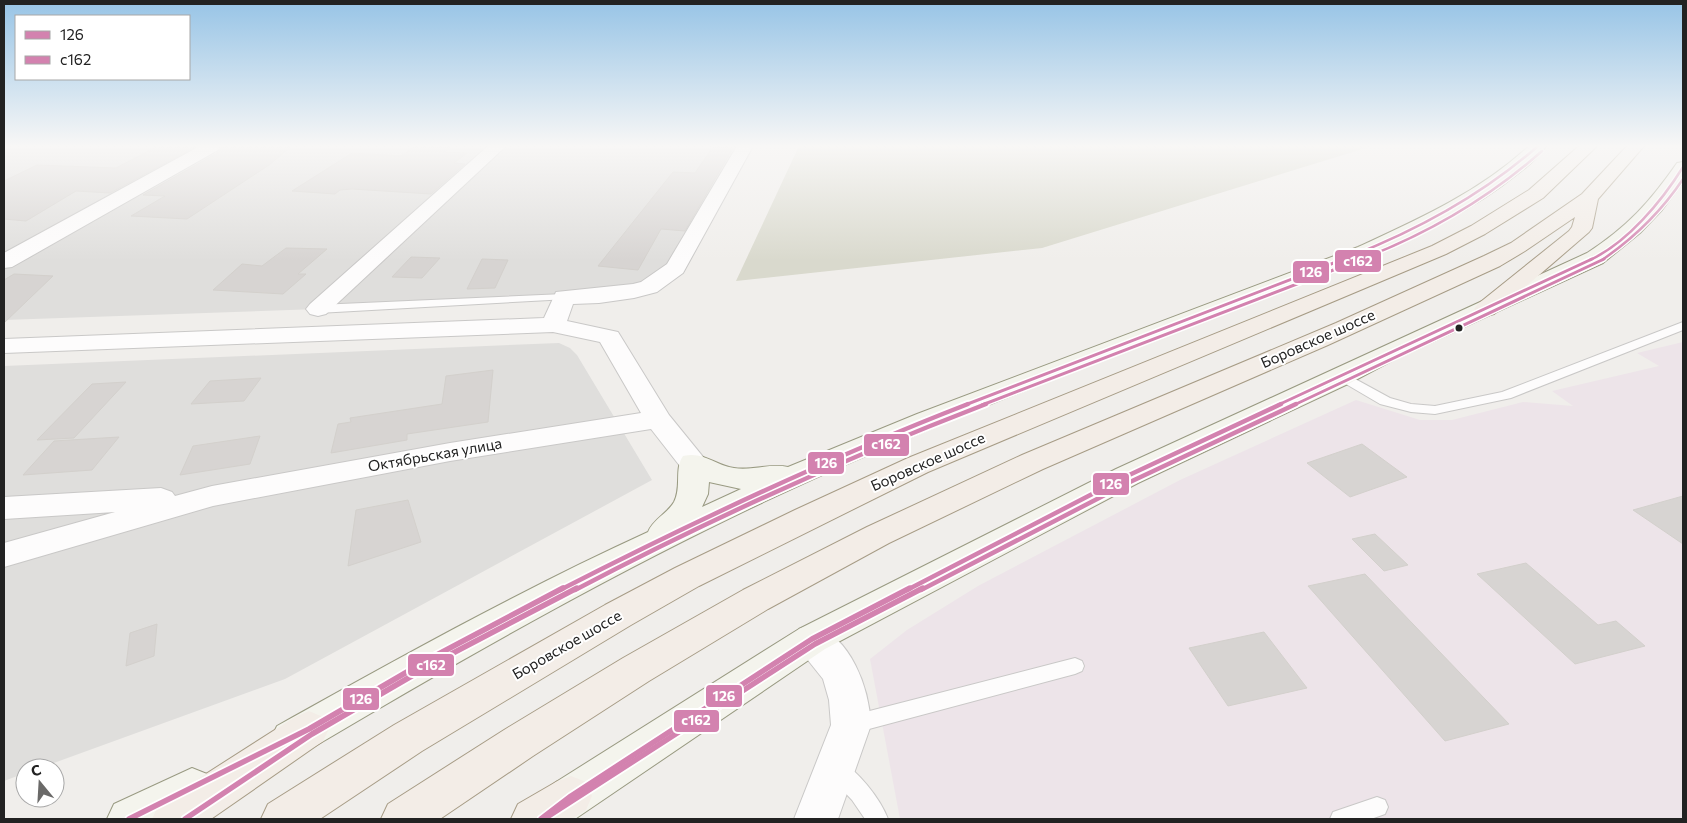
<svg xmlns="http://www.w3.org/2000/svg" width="1687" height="823" font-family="Commissioner,sans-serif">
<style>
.residential{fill:#dfdedc}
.industrial{fill:#ede4e9}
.construction{fill:#d9d9cd}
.building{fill:#d7d4d2;stroke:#d3d0cc}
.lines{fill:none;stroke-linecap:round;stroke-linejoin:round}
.lane-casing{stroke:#c9c8c7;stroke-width:2}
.street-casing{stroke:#c9c8c7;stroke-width:2}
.secondary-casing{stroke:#999a82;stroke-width:2}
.primary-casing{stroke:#a79c86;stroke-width:2}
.lane{fill:#fdfcfc;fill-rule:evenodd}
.street{fill:#fdfcfc;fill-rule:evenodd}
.secondary{fill:#f4f4ed;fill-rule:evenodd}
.primary{fill:#f3ede7;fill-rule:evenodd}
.bus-1-far3-casing{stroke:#fff;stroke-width:5}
.bus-1-far2-casing{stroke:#fff;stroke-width:6}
.bus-1-far1-casing{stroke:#fff;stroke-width:8}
.bus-1-casing{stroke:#fff;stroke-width:9}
.bus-2-far3-casing{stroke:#fff;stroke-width:5}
.bus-2-far2-casing{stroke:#fff;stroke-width:6}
.bus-2-far1-casing{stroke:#fff;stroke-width:8}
.bus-2-casing{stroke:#fff;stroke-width:9}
.bus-1-far3{stroke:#d382af;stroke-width:2.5}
.bus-1-far2{stroke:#d382af;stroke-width:3}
.bus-1-far1{stroke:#d382af;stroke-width:4.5}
.bus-1{stroke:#d382af;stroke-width:5.5}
.bus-2-far3{stroke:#d382af;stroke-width:2.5}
.bus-2-far2{stroke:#d382af;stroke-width:3}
.bus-2-far1{stroke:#d382af;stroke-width:4.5}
.bus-2{stroke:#d382af;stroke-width:5.5}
.bus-dot{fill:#222;stroke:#fff;stroke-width:2}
.labels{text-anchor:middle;stroke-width:4;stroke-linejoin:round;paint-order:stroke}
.street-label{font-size:15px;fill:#222;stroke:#fff}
.line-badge{stroke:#fff;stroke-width:2}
.badge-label{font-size:14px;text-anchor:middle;font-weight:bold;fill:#fff}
</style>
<rect width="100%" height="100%" fill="#f0eeeb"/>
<path class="residential" d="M 4,146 L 740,146 L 675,268 L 619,294 L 318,309 L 4,320 Z
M 559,343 L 570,348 L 577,355 L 652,480 L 285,679 L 40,768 L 25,768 L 25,773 L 4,781 L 4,366 Z"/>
<path class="industrial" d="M 1683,342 L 1683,819 L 900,819 L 870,659 L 907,630 L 978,586 L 1180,480 L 1356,400 L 1420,420 L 1452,420 L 1523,402 L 1573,406 L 1552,391 L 1659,366 L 1637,353 Z"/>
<path class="construction" d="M 799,146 L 1372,146 L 1042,248 L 736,281 Z"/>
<path class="building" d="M 158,146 L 197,146 L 110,193 L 76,191 L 26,221 L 4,219 L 4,181 L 37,165 L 116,168 Z
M 222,146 L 292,146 L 269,165 L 187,219 L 131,216 L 165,196 L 143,195 L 219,152 Z
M 415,146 L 450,148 L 444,152 L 467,153 L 454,163 L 465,164 L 431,194 L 352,189 L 340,190 L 335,194 L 292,191 L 352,153 L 401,156 Z
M 713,147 L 733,148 L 685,231 L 661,229 L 638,270 L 598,266 L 673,172 L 695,173 Z
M 286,248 L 327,249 L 298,274 L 306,274 L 283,294 L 213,290 L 242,264 L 262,266 Z
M 411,257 L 440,258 L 422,278 L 392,277 Z
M 482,259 L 508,260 L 495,288 L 467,289 Z
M 14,274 L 53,276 L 4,323 L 4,280 Z
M 493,370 L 488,422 L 407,434 L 407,440 L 331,453 L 338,424 L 351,422 L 350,418 L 442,404 L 446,376 Z
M 261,378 L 244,401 L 191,404 L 210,381 Z
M 126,382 L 74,438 L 37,440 L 92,384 Z
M 260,436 L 250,464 L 180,475 L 193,446 Z
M 119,437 L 92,470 L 23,475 L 54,441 Z
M 1362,444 L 1407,477 L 1350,497 L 1307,463 Z
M 1683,496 L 1683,544 L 1633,510 Z
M 408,500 L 421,542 L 348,566 L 356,510 Z
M 1375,534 L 1408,565 L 1384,571 L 1352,539 Z
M 1526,563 L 1598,625 L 1616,621 L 1645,646 L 1575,664 L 1477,574 Z
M 1365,574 L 1509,724 L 1445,741 L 1308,586 Z
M 157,624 L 154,656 L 126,666 L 130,633 Z
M 1264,632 L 1307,688 L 1228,706 L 1189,648 Z"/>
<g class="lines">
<defs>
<path id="lane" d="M 564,294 L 568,295 L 570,297 L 568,299 L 318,313 L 312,309 L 318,305 Z
M 1683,322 L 1683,330 L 1511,398 L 1435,414 L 1411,412 L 1380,404 L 1334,377 L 1341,373 L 1346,374 L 1390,398 L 1411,404 L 1435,406 L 1502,392 Z
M 1075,658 L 1082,661 L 1084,666 L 1082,671 L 1075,674 L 854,733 L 847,730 L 844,724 L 847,718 L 854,715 Z
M 837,760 C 857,768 881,800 888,819 L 865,819 L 852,800 L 830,777 L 827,770 L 830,763 Z
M 1377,797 L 1385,800 L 1388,807 L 1385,814 L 1371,819 L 1330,819 L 1333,812 Z"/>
<path id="street" d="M 200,146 L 220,146 L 218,150 L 12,267 L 4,268 L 4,253 Z
M 488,146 L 506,146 L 326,314 L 318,316 L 310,314 L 306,309 L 310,304 Z
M 737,146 L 753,146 L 683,273 L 657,292 L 634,298 L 599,303 L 573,304 L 567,321 L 618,332 L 669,415 L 708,463 L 703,470 L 693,473 L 683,470 L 651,429 L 450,461 L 213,506 L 4,567 L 4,543 L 115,512 L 4,519 L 4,497 L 161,488 L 172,492 L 175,496 L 212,486 L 450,443 L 641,413 L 600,342 L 553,332 L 4,353 L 4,339 L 544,318 L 556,292 L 633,284 L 641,282 L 667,264 Z
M 812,624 C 851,637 869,687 871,725 L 838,819 L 794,819 L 831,725 L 829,700 L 823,679 L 799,649 L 794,639 L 799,629 Z"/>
<path id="secondary" d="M 1529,146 L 1546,146 C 1539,157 1527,167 1516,175 C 1473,210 1422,233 1372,255 C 1185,329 995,398 811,480 C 637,559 470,654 305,752 L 291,757 L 277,752 L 271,739 L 277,726 C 399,658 521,590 648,532 C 653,519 667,514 674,502 C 682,487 674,469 683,456 C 704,451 714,465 734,468 C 752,471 771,463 788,467 L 917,414 L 1358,247 C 1419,219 1479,192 1529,146 ZM 709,482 L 741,489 L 702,507 L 708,494 Z
M 1683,162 L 1683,182 L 1662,210 L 1640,233 L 1603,263 L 1397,358 L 1350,383 L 1138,483 L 825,649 L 575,819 L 519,819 L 526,804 L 556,782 L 799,629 L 1116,469 L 1587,253 C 1627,227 1650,202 1677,163 Z
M 192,768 L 207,774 L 213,788 L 207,802 L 173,819 L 107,819 L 114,804 Z"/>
<path id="primary" d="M 1579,146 L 1597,146 L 1543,198 L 1485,234 L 1446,254 L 928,472 L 699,586 L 631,625 L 422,751 L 320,819 L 261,819 L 268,804 L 394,725 L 605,605 L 675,568 L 795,510 L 908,458 L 1432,246 L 1471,226 L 1529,190 Z
M 1627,146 L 1644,146 L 1598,199 L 1592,228 L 1589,232 L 1494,314 L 1486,316 L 1478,314 L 1474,309 L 1478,304 L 1569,231 L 1572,227 L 1575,217 L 1525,251 L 1500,266 L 1328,345 L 1043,469 L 889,543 L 768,609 L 649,681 L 533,756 L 440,819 L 381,819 L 388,804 L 504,730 L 623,658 L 743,590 L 867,527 L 1022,455 L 1336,323 L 1484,256 L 1511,243 L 1582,194 Z
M 309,711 L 323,717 L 329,729 L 323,741 L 211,819 L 152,819 L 159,804 L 295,717 Z
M 571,776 L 586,782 L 592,796 L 586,810 L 572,819 L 511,819 L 518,804 L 556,782 Z"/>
</defs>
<use href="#lane" class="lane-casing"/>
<use href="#street" class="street-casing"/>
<use href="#secondary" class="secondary-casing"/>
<use href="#primary" class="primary-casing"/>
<use href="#lane" class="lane"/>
<use href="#street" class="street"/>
<use href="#secondary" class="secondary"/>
<use href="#primary" class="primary"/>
<defs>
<path id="bus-1-far3" d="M 1341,260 C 1412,233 1480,197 1538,146
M 1590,260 C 1627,243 1662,201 1683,167"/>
<path id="bus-1-far2" d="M 965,405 L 1344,259
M 1278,405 L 1592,259"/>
<path id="bus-1-far1" d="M 560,590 C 693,522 829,458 968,404
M 907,590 L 1127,476 L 1281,404"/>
<path id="bus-1" d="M 129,819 L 309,729 L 431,658 L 563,588
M 541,819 L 571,796 L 812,639 L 910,588"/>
<path id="bus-2-far3" d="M 1359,260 C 1425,235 1489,198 1542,151
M 1602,260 C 1634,238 1661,212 1683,179"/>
<path id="bus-2-far2" d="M 982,405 L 1362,259
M 1294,405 L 1604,259"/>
<path id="bus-2-far1" d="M 575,590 C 708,520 846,458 986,404
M 921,590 L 1130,482 L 1296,404"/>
<path id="bus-2" d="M 185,819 L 312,734 L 434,663 L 577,588
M 544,819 L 815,644 L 923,588"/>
</defs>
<use href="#bus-1-far3" class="bus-1-far3-casing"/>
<use href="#bus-1-far2" class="bus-1-far2-casing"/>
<use href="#bus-1-far1" class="bus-1-far1-casing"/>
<use href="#bus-1" class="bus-1-casing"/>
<use href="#bus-2-far3" class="bus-2-far3-casing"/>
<use href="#bus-2-far2" class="bus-2-far2-casing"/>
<use href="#bus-2-far1" class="bus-2-far1-casing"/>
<use href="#bus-2" class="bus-2-casing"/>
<use href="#bus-1-far3" class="bus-1-far3"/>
<use href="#bus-1-far2" class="bus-1-far2"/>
<use href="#bus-1-far1" class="bus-1-far1"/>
<use href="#bus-1" class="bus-1"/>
<use href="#bus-2-far3" class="bus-2-far3"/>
<use href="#bus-2-far2" class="bus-2-far2"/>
<use href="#bus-2-far1" class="bus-2-far1"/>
<use href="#bus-2" class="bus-2"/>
</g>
<linearGradient id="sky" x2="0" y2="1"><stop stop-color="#97c4e6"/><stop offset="0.56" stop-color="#f8f7f6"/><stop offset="1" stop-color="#f8f7f6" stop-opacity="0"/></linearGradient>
<rect width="1687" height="261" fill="url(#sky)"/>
<circle class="bus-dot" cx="1459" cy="328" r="4.5"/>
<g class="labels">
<g class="street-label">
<text transform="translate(1318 339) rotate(-24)" y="5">Боровское шоссе</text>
<text transform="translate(435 455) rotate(-10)" y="5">Октябрьская улица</text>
<text transform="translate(928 462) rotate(-24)" y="5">Боровское шоссе</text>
<text transform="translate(567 645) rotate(-30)" y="5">Боровское шоссе</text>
</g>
</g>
<g class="line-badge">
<rect x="1334" y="249" width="48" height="24" rx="5" fill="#d382af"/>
<rect x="1292" y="260" width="38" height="24" rx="5" fill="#d382af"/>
<rect x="863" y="433" width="47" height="24" rx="5" fill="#d382af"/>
<rect x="807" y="451" width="38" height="24" rx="5" fill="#d382af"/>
<rect x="1092" y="472" width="38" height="24" rx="5" fill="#d382af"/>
<rect x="407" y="653" width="48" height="24" rx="5" fill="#d382af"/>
<rect x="705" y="684" width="38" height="24" rx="5" fill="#d382af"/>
<rect x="342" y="687" width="38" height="24" rx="5" fill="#d382af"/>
<rect x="673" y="709" width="47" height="24" rx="5" fill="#d382af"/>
</g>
<g class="badge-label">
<text x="1358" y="266">с162</text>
<text x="1311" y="277">126</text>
<text x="886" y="449">с162</text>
<text x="826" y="468">126</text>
<text x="1111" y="489">126</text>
<text x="431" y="670">с162</text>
<text x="724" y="701">126</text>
<text x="361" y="704">126</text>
<text x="696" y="725">с162</text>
</g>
<rect width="1687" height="823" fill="none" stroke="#222222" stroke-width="10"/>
<rect x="15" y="15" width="175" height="65" fill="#ffffff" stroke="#a7a7a7"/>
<rect x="25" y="31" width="25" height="8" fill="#d382af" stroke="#a7a7a7"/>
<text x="60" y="40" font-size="15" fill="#222222">126</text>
<rect x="25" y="56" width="25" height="8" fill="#d382af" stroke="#a7a7a7"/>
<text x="60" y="65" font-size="15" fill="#222222">с162</text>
<g transform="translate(40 783) rotate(342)"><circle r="24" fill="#ffffff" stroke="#a7a7a7"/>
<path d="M0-4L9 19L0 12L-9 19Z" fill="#6a6968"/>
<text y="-8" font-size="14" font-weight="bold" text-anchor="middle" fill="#222222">С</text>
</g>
</svg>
